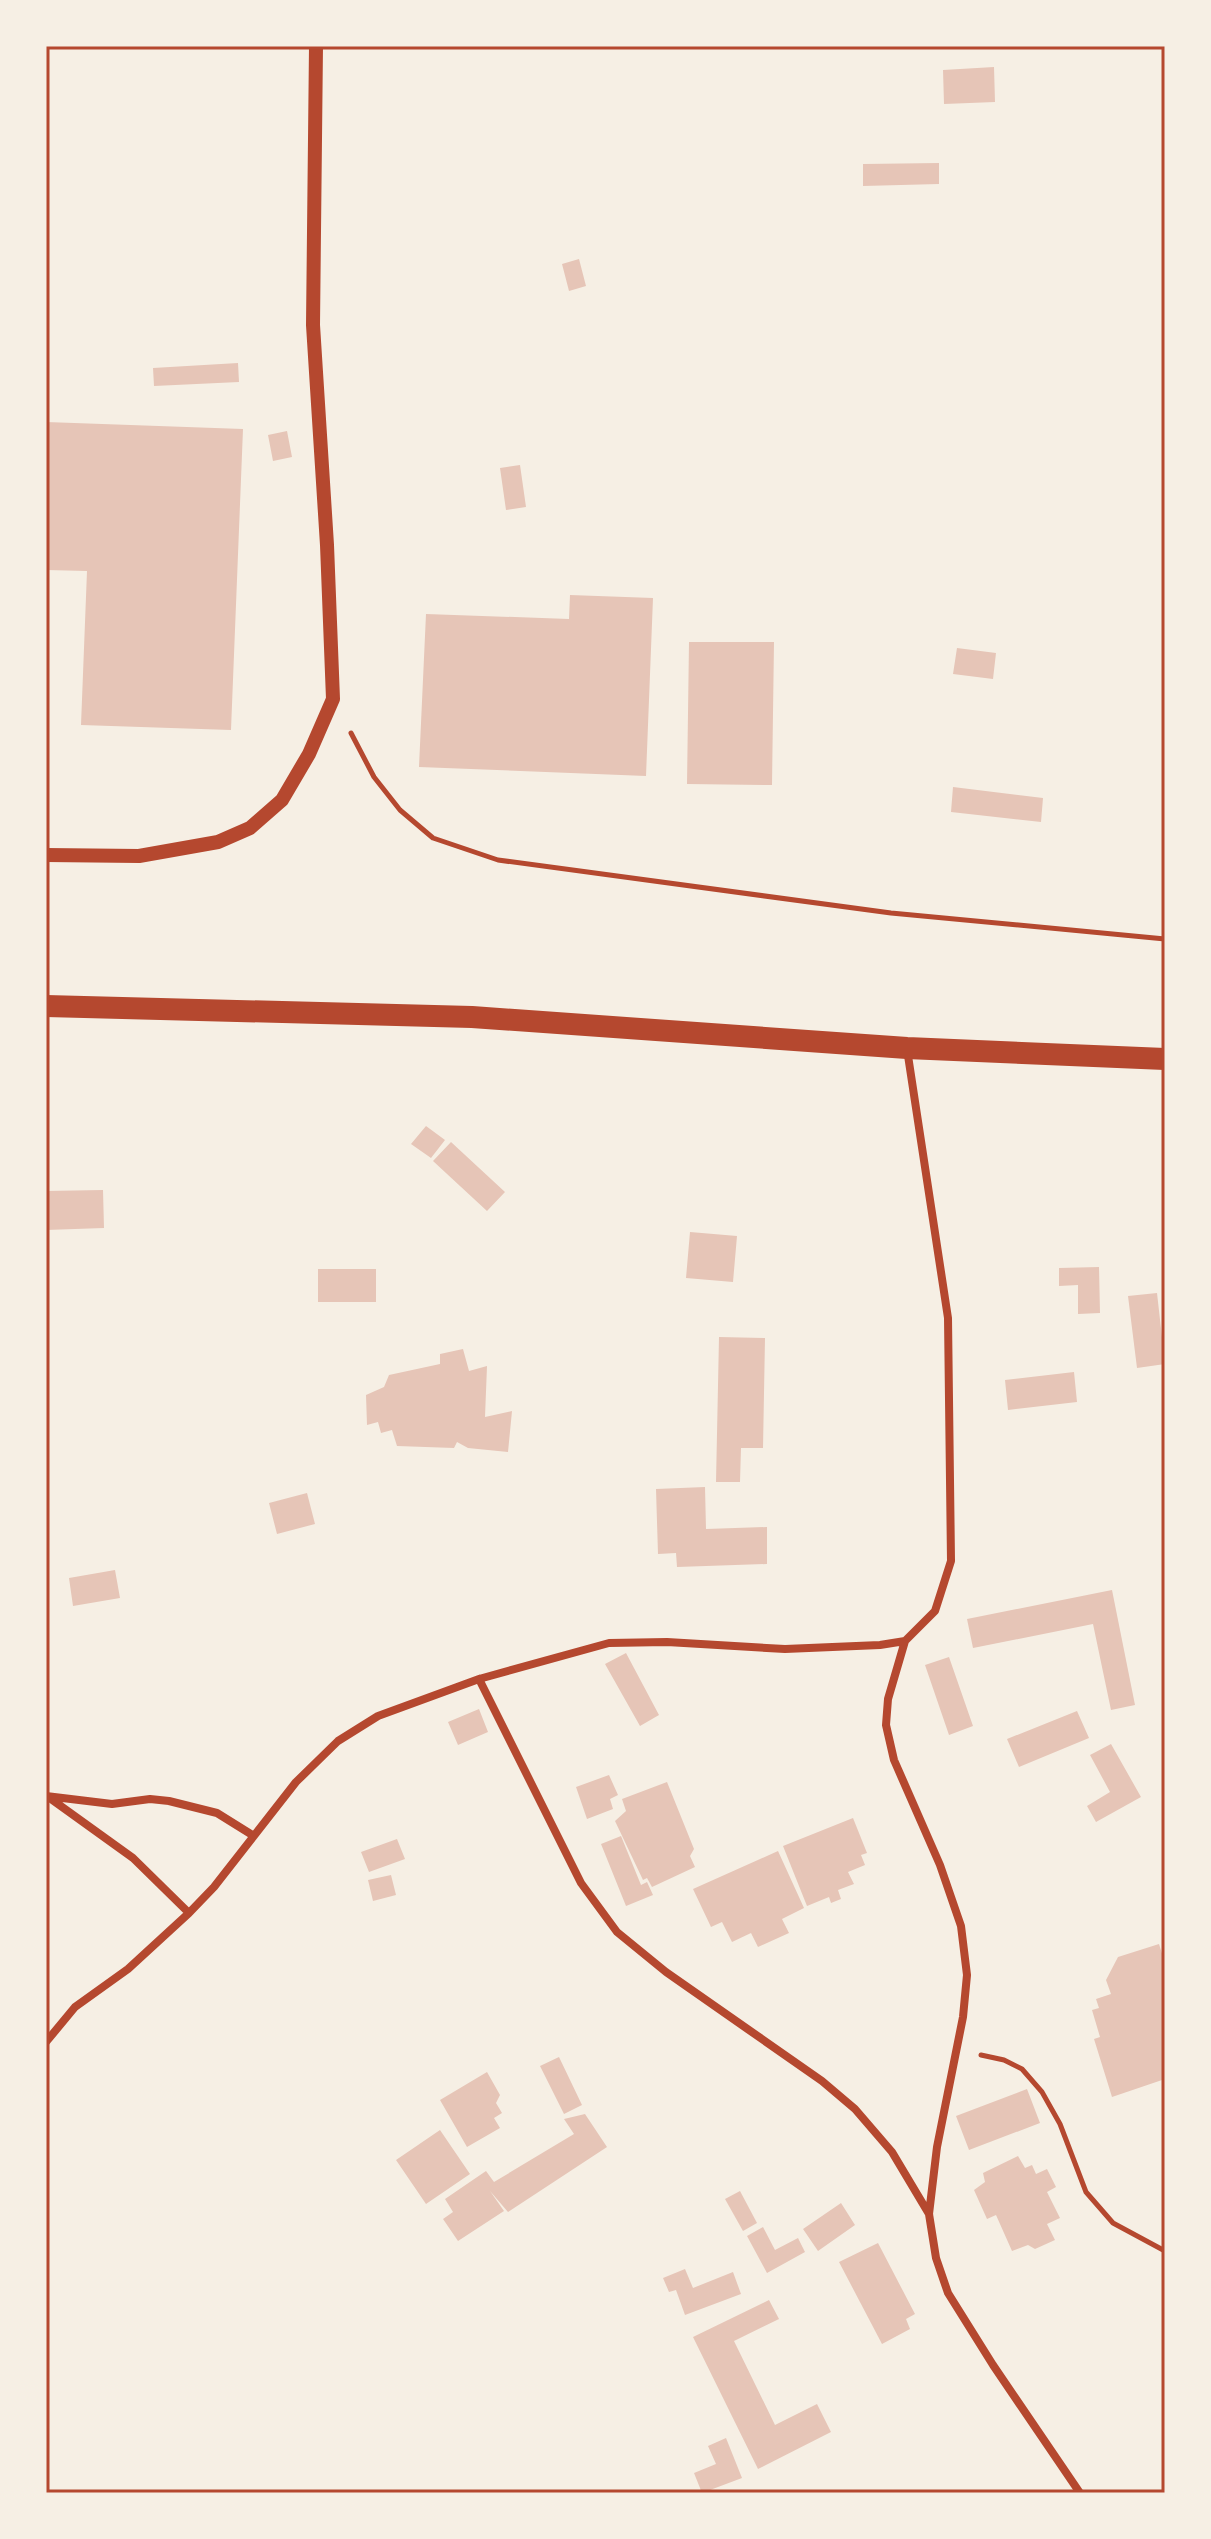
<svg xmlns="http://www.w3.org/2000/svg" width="1211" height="2539" font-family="'Times New Roman',serif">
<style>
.building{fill:#e6c5b7}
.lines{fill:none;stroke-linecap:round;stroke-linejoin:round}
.path{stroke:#b5482f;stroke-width:5}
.minor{stroke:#b5482f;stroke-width:8}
.tertiary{stroke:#b5482f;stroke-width:14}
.trunk{stroke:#b5482f;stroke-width:22}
.neatline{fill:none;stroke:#b5482f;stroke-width:3}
</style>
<rect width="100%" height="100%" fill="#f6efe4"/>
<path class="building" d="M 994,67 L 995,102 L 944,104 L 943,70 Z
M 939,163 L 939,184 L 863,186 L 863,164 Z
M 579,259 L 586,286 L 569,291 L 562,264 Z
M 238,363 L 239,382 L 154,386 L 153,368 Z
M 46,422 L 243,429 L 231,730 L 81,725 L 87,571 L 46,570 Z
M 287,431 L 292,457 L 273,461 L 268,435 Z
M 520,465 L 526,507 L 506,510 L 500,468 Z
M 570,595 L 653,598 L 646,776 L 419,767 L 426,614 L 569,619 Z
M 689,642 L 774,642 L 772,785 L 687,784 Z
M 957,648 L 996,653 L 993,679 L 953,674 Z
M 953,787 L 1043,798 L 1041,822 L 951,812 Z
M 426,1126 L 445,1140 L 431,1158 L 411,1144 Z
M 451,1142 L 505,1192 L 487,1211 L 433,1161 Z
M 103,1190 L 104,1228 L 46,1230 L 46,1191 Z
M 690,1232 L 737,1236 L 733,1282 L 686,1278 Z
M 1099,1267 L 1100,1313 L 1078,1314 L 1078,1285 L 1059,1286 L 1059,1268 Z
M 318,1269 L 376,1269 L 376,1302 L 318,1302 Z
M 1157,1293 L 1165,1364 L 1137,1368 L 1128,1296 Z
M 719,1337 L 765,1338 L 763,1448 L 741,1448 L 740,1482 L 716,1482 Z
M 463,1349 L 469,1371 L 487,1366 L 485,1417 L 512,1411 L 508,1452 L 468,1448 L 457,1442 L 454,1448 L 397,1446 L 392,1430 L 381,1433 L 378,1422 L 367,1425 L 366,1395 L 384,1387 L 389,1375 L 440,1364 L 440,1354 Z
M 1074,1372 L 1077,1402 L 1008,1410 L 1005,1380 Z
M 705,1487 L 706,1529 L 767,1527 L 767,1564 L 677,1567 L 676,1553 L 658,1554 L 656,1489 Z
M 307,1493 L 315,1524 L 277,1534 L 269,1503 Z
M 115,1570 L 120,1598 L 73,1606 L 69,1578 Z
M 1112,1590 L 1135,1705 L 1111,1710 L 1093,1624 L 973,1648 L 967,1619 Z
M 626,1653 L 659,1715 L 640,1726 L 605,1664 Z
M 949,1657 L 973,1726 L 949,1735 L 925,1665 Z
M 479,1709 L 488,1732 L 458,1745 L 448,1722 Z
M 1077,1711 L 1089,1738 L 1019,1767 L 1007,1739 Z
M 1111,1744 L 1141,1797 L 1096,1822 L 1087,1806 L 1110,1792 L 1090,1755 Z
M 609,1775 L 618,1795 L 610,1799 L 613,1809 L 587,1819 L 576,1787 Z
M 667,1782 L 694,1849 L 690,1856 L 695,1867 L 652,1887 L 647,1878 L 643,1880 L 615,1821 L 626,1811 L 622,1799 Z
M 853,1818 L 867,1853 L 861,1855 L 865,1865 L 848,1872 L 854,1884 L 838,1890 L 841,1899 L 831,1903 L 829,1897 L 807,1906 L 783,1846 Z
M 621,1836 L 641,1885 L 647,1882 L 653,1895 L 626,1906 L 601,1844 Z
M 397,1839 L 405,1859 L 369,1872 L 361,1852 Z
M 778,1851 L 804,1908 L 782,1919 L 789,1933 L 758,1947 L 751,1933 L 732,1942 L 722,1922 L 711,1927 L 693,1889 Z
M 391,1875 L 396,1895 L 373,1901 L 368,1880 Z
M 1159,1944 L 1165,1963 L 1165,2079 L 1112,2097 L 1094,2039 L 1100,2037 L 1092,2010 L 1099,2008 L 1096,1999 L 1111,1994 L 1106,1980 L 1118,1957 Z
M 559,2057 L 582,2105 L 564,2114 L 540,2066 Z
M 487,2072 L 500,2095 L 496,2103 L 502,2113 L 494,2118 L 500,2128 L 467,2147 L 440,2100 Z
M 1027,2089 L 1040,2123 L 969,2150 L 956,2116 Z
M 585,2114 L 607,2147 L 508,2212 L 490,2191 L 504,2211 L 458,2241 L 443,2219 L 453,2212 L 445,2199 L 486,2171 L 494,2182 L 574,2134 L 564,2119 Z
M 440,2130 L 470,2174 L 426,2204 L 396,2160 Z
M 1018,2156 L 1025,2168 L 1032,2165 L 1036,2174 L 1047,2169 L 1056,2187 L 1047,2192 L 1060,2218 L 1047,2224 L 1055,2240 L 1035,2249 L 1028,2245 L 1012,2251 L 996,2215 L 987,2219 L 974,2190 L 985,2182 L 983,2173 Z
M 740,2191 L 757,2223 L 743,2231 L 725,2199 Z
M 841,2203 L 855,2225 L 818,2251 L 803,2229 Z
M 763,2227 L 775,2250 L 798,2238 L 805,2252 L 767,2273 L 747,2236 Z
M 878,2243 L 915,2314 L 906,2319 L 910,2329 L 882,2344 L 839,2262 Z
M 685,2269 L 693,2288 L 733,2272 L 741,2294 L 685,2315 L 676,2290 L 669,2292 L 663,2278 Z
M 769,2300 L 779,2319 L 734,2341 L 775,2425 L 817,2404 L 831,2432 L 758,2469 L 693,2337 Z
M 726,2438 L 742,2478 L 702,2493 L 694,2473 L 716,2464 L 708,2446 Z"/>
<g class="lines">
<path class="path" d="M 351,733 L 374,777 L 400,810 L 433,838 L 498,860 L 891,913 L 1165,939
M 981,2055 L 1004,2060 L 1022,2069 L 1042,2092 L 1060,2124 L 1086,2192 L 1113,2223 L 1165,2251"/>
<path class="minor" d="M 905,1641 L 888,1699 L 886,1725 L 894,1760 L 940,1865 L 961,1926 L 967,1975 L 963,2017 L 937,2147 L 929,2214 L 936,2258 L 948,2293 L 993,2365 L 1080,2493
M 479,1679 L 581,1883 L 617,1932 L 666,1972 L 822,2081 L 855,2109 L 892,2152 L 929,2214
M 46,1796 L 112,1804 L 150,1799 L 169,1801 L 217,1813 L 254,1836
M 51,1799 L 133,1858 L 189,1913
M 46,2042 L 75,2007 L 128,1969 L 189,1913 L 214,1887 L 296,1782 L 338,1741 L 378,1716 L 479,1679 L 609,1643 L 667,1642 L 785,1649 L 880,1645 L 905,1641 L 935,1611 L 951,1561 L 948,1318 L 907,1049"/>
<path class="tertiary" d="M 46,855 L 139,856 L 218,842 L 250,828 L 282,800 L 309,754 L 333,699 L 327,545 L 313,325 L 316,46"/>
<path class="trunk" d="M 46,1006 L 472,1017 L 907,1048 L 1165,1059"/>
</g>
<rect width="1211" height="2539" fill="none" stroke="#f6efe4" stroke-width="96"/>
<rect x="48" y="48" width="1115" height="2443" class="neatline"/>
</svg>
